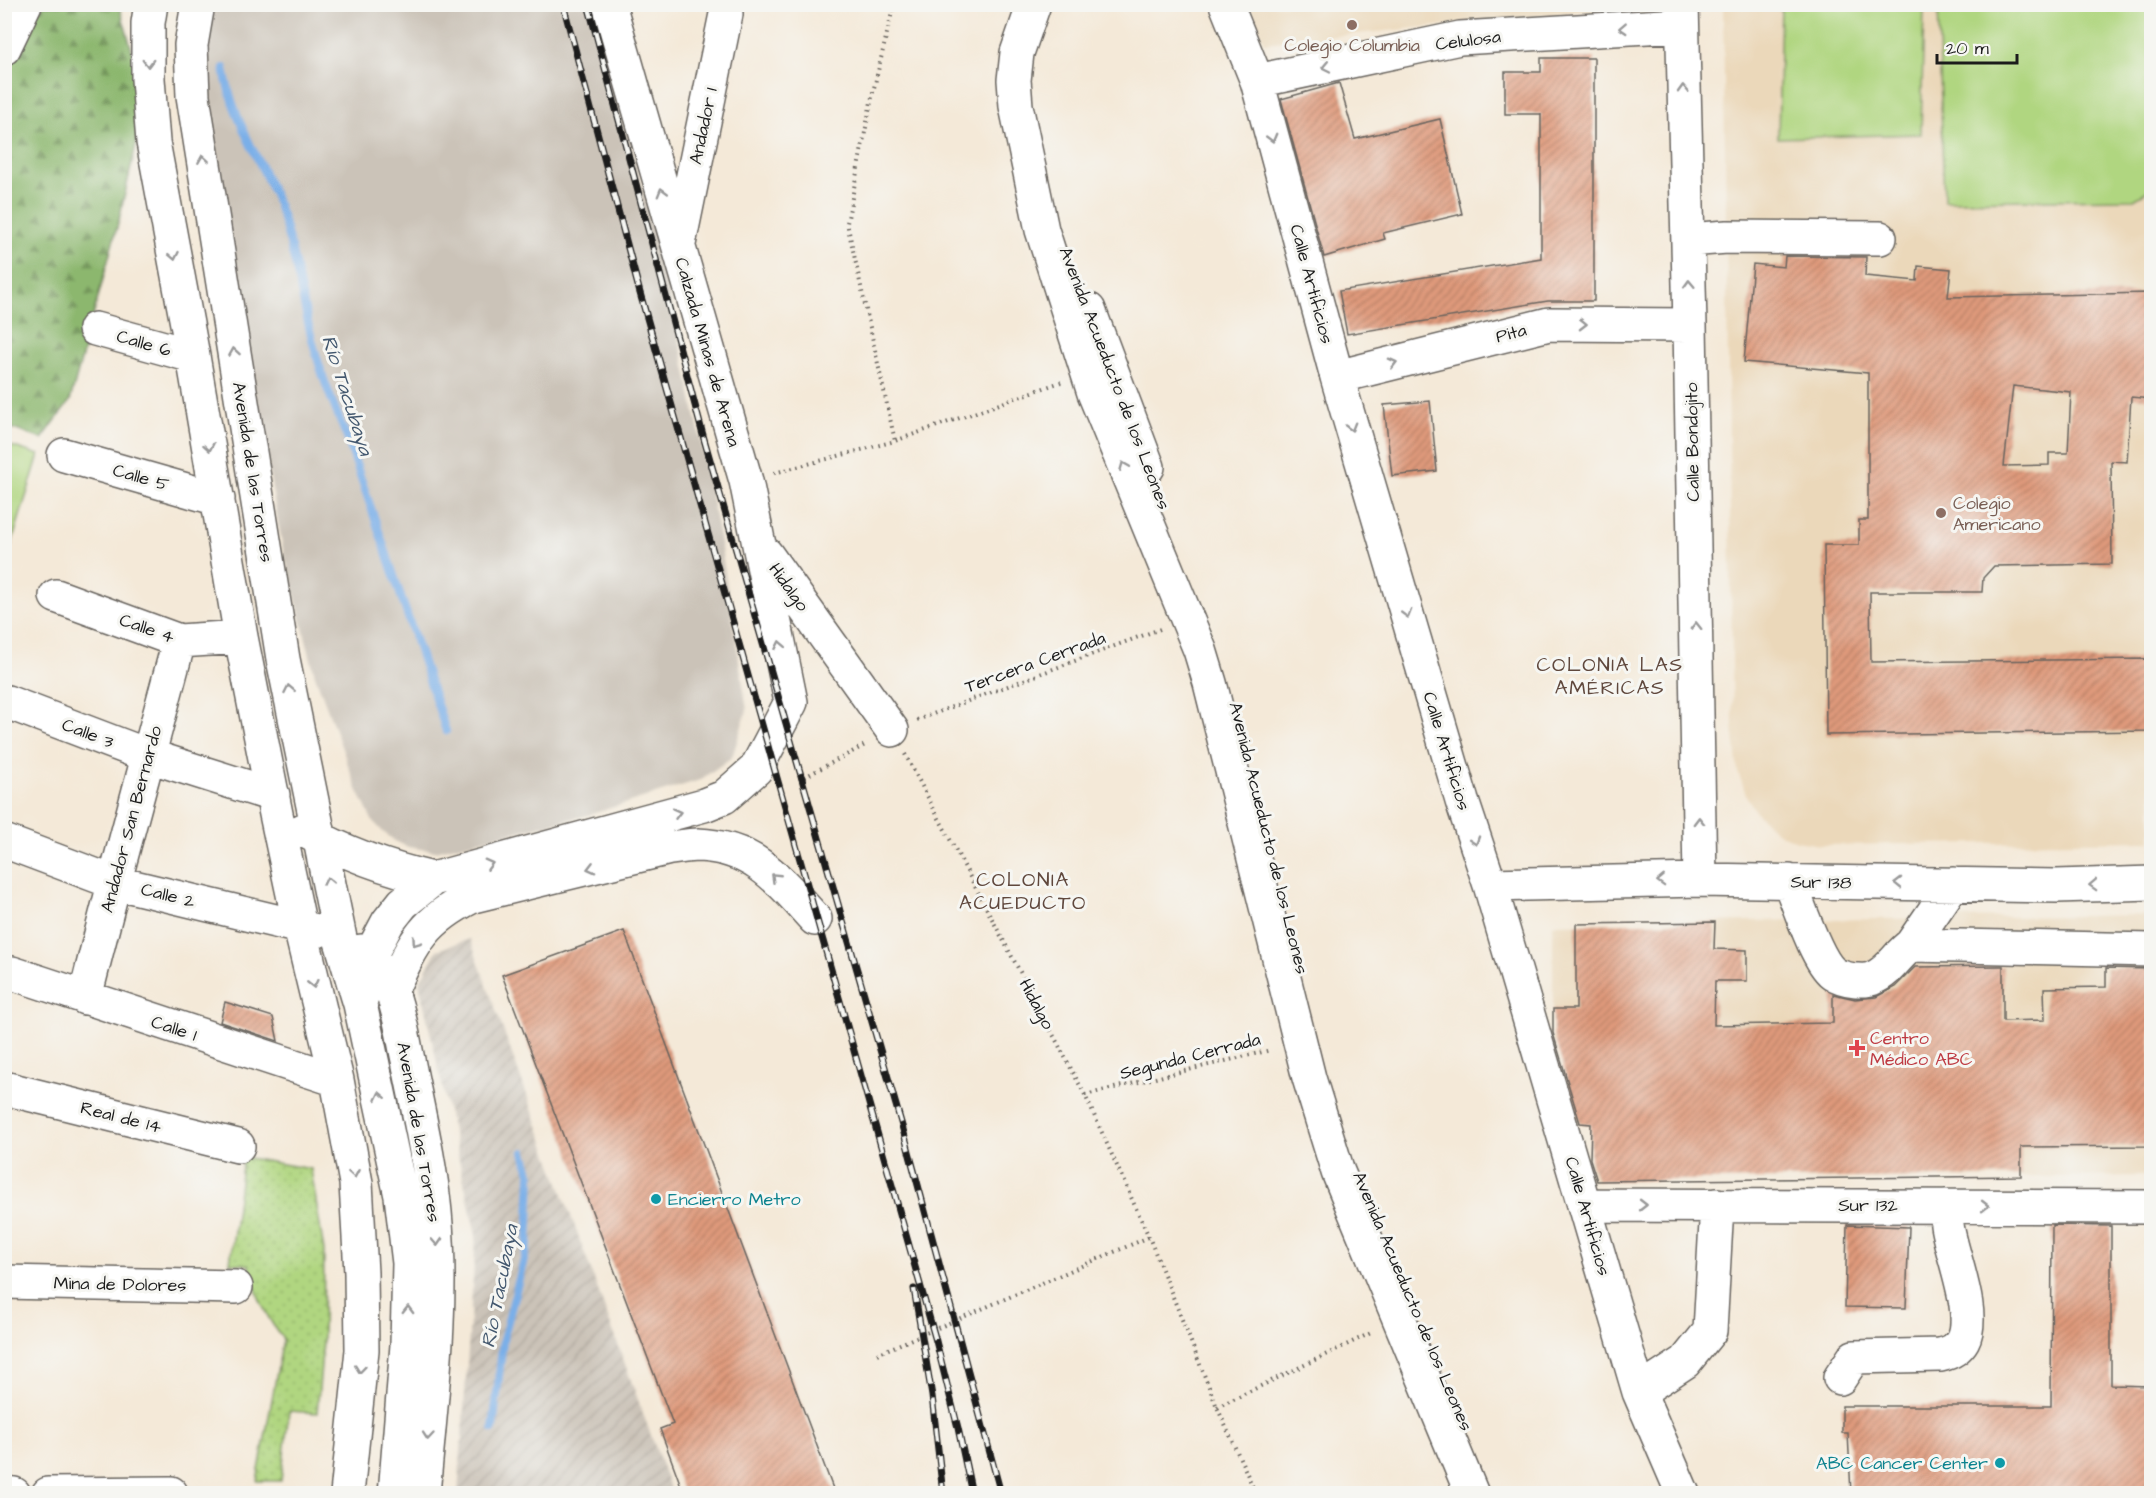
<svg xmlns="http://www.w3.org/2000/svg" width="2156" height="1498" font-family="'Architects Daughter',sans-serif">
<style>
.built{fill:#ebd8ba}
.industrial{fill:url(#industrial-furrows)}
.railway{fill:#cbc3b8}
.forest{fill:url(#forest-firs);stroke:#546a45;stroke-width:1.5}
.park{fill:url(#park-dots);stroke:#66794e;stroke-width:1.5}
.pitch{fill:#b0d680;stroke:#66794e;stroke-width:1.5}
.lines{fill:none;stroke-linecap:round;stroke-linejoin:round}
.stream{stroke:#7aafe8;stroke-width:8}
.building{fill:url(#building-hatch);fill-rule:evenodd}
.minor-casing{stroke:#68645e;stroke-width:36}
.path{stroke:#68645e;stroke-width:4;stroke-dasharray:1.5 4.5;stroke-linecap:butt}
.minor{stroke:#fff;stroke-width:33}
.rail-casing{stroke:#1c1c1c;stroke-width:7}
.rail{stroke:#f6f6f2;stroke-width:4.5;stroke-dasharray:14;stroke-linecap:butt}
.oneway{stroke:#999}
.education-dot{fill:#8d6e63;stroke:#f6f6f2;stroke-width:2}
.health-dot{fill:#e0444e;stroke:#f6f6f2;stroke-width:2}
.culture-dot{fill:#0f9aa8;stroke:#f6f6f2;stroke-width:2}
.labels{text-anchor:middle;stroke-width:6;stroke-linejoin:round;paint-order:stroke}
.street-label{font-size:18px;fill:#1c1c1c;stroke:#f6f6f2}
.education-label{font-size:18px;fill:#785e54;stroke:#f6f6f2}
.health-label{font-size:18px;fill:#be3a42;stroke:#f6f6f2;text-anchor:start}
.culture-label{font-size:18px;fill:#0d838f;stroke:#f6f6f2;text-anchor:start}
.water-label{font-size:20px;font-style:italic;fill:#42576e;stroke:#f6f6f2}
.neighbourhood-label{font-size:20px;letter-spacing:1.5px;fill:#60483d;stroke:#f6f6f2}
</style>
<defs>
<pattern id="industrial-furrows" width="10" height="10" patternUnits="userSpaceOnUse" patternTransform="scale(1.5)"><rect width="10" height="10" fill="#cbc3b8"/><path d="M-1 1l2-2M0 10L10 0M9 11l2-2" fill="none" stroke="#aea79e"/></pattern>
<pattern id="forest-firs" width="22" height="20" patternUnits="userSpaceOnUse" patternTransform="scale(1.5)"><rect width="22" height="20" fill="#8cb76e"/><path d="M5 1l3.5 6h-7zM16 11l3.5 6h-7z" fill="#72945a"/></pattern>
<pattern id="park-dots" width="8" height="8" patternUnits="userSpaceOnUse" patternTransform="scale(1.5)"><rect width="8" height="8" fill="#b0d680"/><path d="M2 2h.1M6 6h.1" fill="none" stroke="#97b76e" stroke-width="1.8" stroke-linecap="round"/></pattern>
<pattern id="building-hatch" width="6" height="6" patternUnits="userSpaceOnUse" patternTransform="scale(1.5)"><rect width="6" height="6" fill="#df9a7b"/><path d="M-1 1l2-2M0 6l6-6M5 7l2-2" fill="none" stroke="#b47d64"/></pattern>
</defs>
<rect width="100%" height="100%" fill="#f6f6f2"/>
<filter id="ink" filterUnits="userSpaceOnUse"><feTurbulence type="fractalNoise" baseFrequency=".0167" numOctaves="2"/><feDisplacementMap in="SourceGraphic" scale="12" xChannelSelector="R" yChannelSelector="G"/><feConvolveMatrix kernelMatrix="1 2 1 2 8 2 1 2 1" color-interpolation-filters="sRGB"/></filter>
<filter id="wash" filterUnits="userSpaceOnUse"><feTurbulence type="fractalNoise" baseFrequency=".008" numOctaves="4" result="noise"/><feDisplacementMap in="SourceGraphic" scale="24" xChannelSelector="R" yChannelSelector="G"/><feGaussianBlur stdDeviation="1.35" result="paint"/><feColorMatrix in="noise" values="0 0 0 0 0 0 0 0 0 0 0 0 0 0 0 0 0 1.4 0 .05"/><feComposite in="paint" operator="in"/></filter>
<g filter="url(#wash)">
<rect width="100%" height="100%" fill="#f4e9d8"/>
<path class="built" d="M 1250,5 L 1628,5 L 1628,7 L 1264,43 Z
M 1723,5 L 2151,5 L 2151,841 L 1820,845 L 1797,841 L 1776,832 L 1757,813 L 1747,797 L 1738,772 L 1733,727 Z
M 2151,915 L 2151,1176 L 1589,1181 L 1591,1124 L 1575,1123 L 1576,1054 L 1562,1042 L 1553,1042 L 1553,924 Z"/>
<path class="industrial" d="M 470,939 L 672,1493 L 458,1493 L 476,1235 L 419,983 L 437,950 Z"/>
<path class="railway" d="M 209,5 L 591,5 L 660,249 L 700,437 L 721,548 L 747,710 L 732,757 L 700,780 L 588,815 L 435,851 L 408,847 L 395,841 L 383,832 L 372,820 L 357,789 L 315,675 L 283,549 L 237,297 L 204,98 Z"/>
<path class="forest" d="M 43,5 L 119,5 L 140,78 L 136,145 L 119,220 L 70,401 L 42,439 L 5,426 L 5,77 L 22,32 Z"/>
<path class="park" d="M 243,1157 L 311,1169 L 324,1251 L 323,1341 L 317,1413 L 289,1411 L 281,1481 L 257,1481 L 283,1339 C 265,1316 255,1293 249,1265 L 230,1263 Z"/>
<path class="pitch" d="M 1781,5 L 1924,5 L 1921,134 L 1778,138 Z
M 1938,5 L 2151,5 L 2151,189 L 2134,199 L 1944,201 Z
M 5,444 L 39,455 L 8,555 L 4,554 Z"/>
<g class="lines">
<path class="stream" d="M 224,68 C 232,120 261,159 279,207 C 298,260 303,317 321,370 C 328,393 338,415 347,438 C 381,535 413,633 446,731
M 493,1429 L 503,1340 L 528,1244 L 531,1176 L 524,1152"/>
</g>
<g id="blocks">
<path class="building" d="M 1541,58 L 1594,58 L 1594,301 L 1548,301 L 1347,334 L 1339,291 L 1541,258 L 1541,114 L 1505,114 L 1505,72 L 1541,72 Z
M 1339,83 L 1355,139 L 1440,119 L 1462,214 L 1383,233 L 1385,239 L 1324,257 L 1281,99 Z
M 1785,256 L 1866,257 L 1865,276 L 1917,281 L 1918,266 L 1951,269 L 1948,297 L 2151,293 L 2151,399 L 2131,397 L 2127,462 L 2111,461 L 2112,564 L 1994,566 L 1983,578 L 1982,592 L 1870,592 L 1871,662 L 2151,659 L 2151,731 L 1826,735 L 1824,545 L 1859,545 L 1859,520 L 1868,520 L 1868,373 L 1744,362 L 1753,264 L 1784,267 ZM 2013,386 L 2071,392 L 2068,453 L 2049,453 L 2049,465 L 2004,466 Z
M 1430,401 L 1437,471 L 1392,476 L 1384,405 Z
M 1715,922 L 1714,949 L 1747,950 L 1747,981 L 1715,981 L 1714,1025 L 1833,1023 L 1833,994 L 1855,999 L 1876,997 L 1895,987 L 1915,967 L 1999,966 L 2003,966 L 2003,1021 L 2045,1020 L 2044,988 L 2106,987 L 2106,968 L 2151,969 L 2151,1146 L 2021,1147 L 2021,1176 L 1597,1181 L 1590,1159 L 1591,1124 L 1580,1123 L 1553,1033 L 1553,1009 L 1576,1009 L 1576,924 Z
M 624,931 L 835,1494 L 684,1494 L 660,1429 L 673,1424 L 502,975 Z
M 225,1002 L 273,1017 L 278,1041 L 220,1022 Z
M 1847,1225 L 1909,1227 L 1906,1308 L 1845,1307 Z
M 2052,1225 L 2111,1226 L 2111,1385 L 2151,1386 L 2151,1494 L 1851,1494 L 1848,1433 L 1842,1433 L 1842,1406 L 2051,1406 Z"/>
</g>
</g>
<g filter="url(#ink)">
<use href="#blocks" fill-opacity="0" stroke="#68645e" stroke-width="1.5"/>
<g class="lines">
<defs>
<path id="minor" d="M 151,4 L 148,23 L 148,79 L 153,142 L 193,356 L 241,637 L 276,814 L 300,927 L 337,1080 L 356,1183 L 361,1273 L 362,1350 L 347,1494
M 198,4 L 191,45 L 193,96 L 283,659 L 340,938 L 360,1004 L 401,1196 L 409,1263 L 407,1345 L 395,1494
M 1034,4 L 1017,53 L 1014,80 L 1016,106 L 1042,230 L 1094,393 L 1200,650 L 1210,683 L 1309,1078 L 1338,1172 L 1472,1494
M 1226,4 L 1257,81 L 1337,377 L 1462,801 L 1490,885 L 1639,1392 L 1683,1494
M 1682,4 L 1690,325 L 1700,880
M 4,48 L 25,4
M 1257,81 L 1460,38 L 1681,25
M 1688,240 L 1727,237 L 1880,238
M 679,244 L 726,14 L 725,4
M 1089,310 L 1148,467
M 95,329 L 193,356
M 1337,377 L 1549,324 L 1690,325
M 64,455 L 218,499
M 766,554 L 892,730
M 56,596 L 179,641 L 241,637
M 7,702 L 149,756 L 273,795
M 303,830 C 343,852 388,869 433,879
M 4,841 L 113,882 L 317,931
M 1789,881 C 1798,902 1816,960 1833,973 C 1839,977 1847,979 1855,980 C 1860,980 1868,981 1873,978 C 1890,971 1897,955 1911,945 L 1953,884
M 1490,885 L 1700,880 L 2057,886 L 2152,883
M 1911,945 L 2152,950
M 361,951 C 396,972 400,1024 408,1060 C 418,1111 430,1161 435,1212 C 444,1306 431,1400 423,1494
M 12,973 L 337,1080
M 391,991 C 414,942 423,921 473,896 L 670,848 C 679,847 689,845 698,845 C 755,847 780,881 815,919
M 85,998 C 114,878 148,760 179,641
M 361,1000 L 370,956 L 388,922 L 403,903 L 433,879 L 704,805 L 724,797 L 756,769 L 791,702 L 746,481 L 609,4
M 4,1088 L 238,1146
M 1585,1205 L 2152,1207
M 4,1282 L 236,1287
M 1840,1378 L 1854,1357 L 1940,1355 C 1950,1353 1958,1349 1963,1340 C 1977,1313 1951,1254 1947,1225 C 1946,1218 1946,1212 1946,1206
M 1639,1392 L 1685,1362 L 1710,1331 L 1717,1205
M 4,1493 L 14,1494
M 48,1494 L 171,1493"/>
</defs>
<use href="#minor" class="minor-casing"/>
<path class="path" d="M 894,4 L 873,92 L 847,223 L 895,441
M 774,473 L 895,441 L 1061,382
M 917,720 L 1160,629
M 905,754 L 1085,1095 L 1149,1237 L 1217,1407 L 1256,1494
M 799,780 L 867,744
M 1085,1095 L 1271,1050
M 877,1354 L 1149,1237
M 1217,1407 L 1373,1332"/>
<use href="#minor" class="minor"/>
<defs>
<path id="rail" d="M 563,4 L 640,293 L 936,1341 L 958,1428 L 972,1494
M 588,4 L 704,439 L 904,1133 L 1001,1494
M 914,1289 L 932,1396 L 943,1494"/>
</defs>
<use href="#rail" class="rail-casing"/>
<use href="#rail" class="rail"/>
</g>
<defs><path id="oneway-chevron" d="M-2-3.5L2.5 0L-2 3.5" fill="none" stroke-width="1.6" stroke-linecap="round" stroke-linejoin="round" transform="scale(1.5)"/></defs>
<g class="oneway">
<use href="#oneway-chevron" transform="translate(1623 28) rotate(177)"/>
<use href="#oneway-chevron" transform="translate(148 63) rotate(90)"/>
<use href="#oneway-chevron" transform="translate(1326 67) rotate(168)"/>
<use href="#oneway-chevron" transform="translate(1683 89) rotate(-92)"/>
<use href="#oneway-chevron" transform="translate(1272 138) rotate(75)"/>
<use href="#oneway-chevron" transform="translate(203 159) rotate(-99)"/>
<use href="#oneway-chevron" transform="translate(662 192) rotate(-106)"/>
<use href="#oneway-chevron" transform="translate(174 256) rotate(79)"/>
<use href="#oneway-chevron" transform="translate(1689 284) rotate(-92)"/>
<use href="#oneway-chevron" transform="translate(1583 324) rotate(1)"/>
<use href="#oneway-chevron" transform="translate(234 352) rotate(-99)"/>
<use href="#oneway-chevron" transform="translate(1393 363) rotate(-14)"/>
<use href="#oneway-chevron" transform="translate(1351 427) rotate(74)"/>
<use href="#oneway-chevron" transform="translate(209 447) rotate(80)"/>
<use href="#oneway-chevron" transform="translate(1124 466) rotate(-112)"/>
<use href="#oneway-chevron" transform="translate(1407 614) rotate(74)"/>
<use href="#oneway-chevron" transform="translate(1696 626) rotate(-91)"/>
<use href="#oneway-chevron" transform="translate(780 645) rotate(-101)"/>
<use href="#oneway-chevron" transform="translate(289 689) rotate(-101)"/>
<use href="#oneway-chevron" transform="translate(677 813) rotate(-15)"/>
<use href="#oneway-chevron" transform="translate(1699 821) rotate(-91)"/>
<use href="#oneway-chevron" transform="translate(1475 841) rotate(72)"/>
<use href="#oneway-chevron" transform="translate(489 864) rotate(-15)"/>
<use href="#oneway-chevron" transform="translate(591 868) rotate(166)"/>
<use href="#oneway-chevron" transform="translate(775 877) rotate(-136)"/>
<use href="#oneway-chevron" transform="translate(328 881) rotate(-102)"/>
<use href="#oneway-chevron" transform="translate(1661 881) rotate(178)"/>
<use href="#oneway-chevron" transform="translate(1898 883) rotate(-179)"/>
<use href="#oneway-chevron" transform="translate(2093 885) rotate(178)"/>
<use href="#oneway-chevron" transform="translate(416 942) rotate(125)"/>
<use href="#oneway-chevron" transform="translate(313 984) rotate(77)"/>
<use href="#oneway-chevron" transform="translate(380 1096) rotate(-102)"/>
<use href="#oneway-chevron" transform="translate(354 1174) rotate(80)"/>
<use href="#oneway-chevron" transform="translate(1643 1205)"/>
<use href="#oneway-chevron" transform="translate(1985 1206)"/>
<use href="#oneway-chevron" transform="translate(437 1242) rotate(87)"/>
<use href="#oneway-chevron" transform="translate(408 1310) rotate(-89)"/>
<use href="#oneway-chevron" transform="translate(360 1369) rotate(96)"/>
<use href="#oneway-chevron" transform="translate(428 1436) rotate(95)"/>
</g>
</g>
<g class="education-dot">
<circle cx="1352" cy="25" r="6"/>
<circle cx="1941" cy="513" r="6"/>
</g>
<path class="health-dot" d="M1854 1039h6v6h6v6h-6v6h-6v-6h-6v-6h6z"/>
<g class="culture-dot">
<circle cx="656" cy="1199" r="6"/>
<circle cx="2000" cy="1463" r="6"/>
</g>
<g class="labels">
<g class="street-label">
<text transform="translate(1468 40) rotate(-7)" y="6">Celulosa</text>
<text transform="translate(703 126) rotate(-78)" y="6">Andador 1</text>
<text transform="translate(1312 284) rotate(75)" y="6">Calle Artificios</text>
<text transform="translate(1511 333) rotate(-14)" y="6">Pita</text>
<text transform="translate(144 343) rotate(16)" y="6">Calle 6</text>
<text transform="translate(708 352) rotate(74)" y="6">Calzada Minas de Arena</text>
<text transform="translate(1115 378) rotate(69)" y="6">Avenida Acueducto de los Leones</text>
<text transform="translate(1692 442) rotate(-91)" y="6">Calle Bondojito</text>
<text transform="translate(253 472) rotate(81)" y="6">Avenida de las Torres</text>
<text transform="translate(141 477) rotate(16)" y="6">Calle 5</text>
<text transform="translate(789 587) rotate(54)" y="6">Hidalgo</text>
<text transform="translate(147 628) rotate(19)" y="6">Calle 4</text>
<text transform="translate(1035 662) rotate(-20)" y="6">Tercera Cerrada</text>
<text transform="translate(88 733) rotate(21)" y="6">Calle 3</text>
<text transform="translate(1447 751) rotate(73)" y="6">Calle Artificios</text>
<text transform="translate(131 819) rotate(-75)" y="6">Andador San Bernardo</text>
<text transform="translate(1269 838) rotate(76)" y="6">Avenida Acueducto de los Leones</text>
<text transform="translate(1821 882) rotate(1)" y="6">Sur 138</text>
<text transform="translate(168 895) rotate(14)" y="6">Calle 2</text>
<text transform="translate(1037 1004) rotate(62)" y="6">Hidalgo</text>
<text transform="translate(174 1028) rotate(18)" y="6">Calle 1</text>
<text transform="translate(1190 1056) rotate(-14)" y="6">Segunda Cerrada</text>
<text transform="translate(121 1117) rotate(14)" y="6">Real de 14</text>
<text transform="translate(419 1132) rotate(80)" y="6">Avenida de las Torres</text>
<text x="1868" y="1211">Sur 132</text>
<text transform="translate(1588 1216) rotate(74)" y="6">Calle Artificios</text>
<text transform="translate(120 1284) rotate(1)" y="6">Mina de Dolores</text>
<text transform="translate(1413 1301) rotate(67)" y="6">Avenida Acueducto de los Leones</text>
</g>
<g class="education-label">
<text x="1352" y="51">Colegio Columbia</text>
<text x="1953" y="509" text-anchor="start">Colegio<tspan x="1953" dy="21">Americano</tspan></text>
</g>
<g class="health-label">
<text x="1870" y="1044">Centro<tspan x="1870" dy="21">Médico ABC</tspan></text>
</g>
<g class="culture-label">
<text x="668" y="1205">Encierro Metro</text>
<text x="1988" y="1469" text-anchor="end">ABC Cancer Center</text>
</g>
<g class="water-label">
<text transform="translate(348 395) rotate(72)" y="7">Río Tacubaya</text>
<text transform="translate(499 1286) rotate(-79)" y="7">Río Tacubaya</text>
</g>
<g class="neighbourhood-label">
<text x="1610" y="671">COLONIA LAS<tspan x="1610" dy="23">AMÉRICAS</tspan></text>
<text x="1023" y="886">COLONIA<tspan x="1023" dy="23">ACUEDUCTO</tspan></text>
</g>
</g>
<rect width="2156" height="1498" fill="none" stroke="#f6f6f2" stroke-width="24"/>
<path d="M1937 54v9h80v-9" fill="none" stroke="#1c1c1c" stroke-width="3"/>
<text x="1946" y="54" font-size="18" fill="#1c1c1c" stroke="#f6f6f2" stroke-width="4.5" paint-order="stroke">20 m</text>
</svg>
